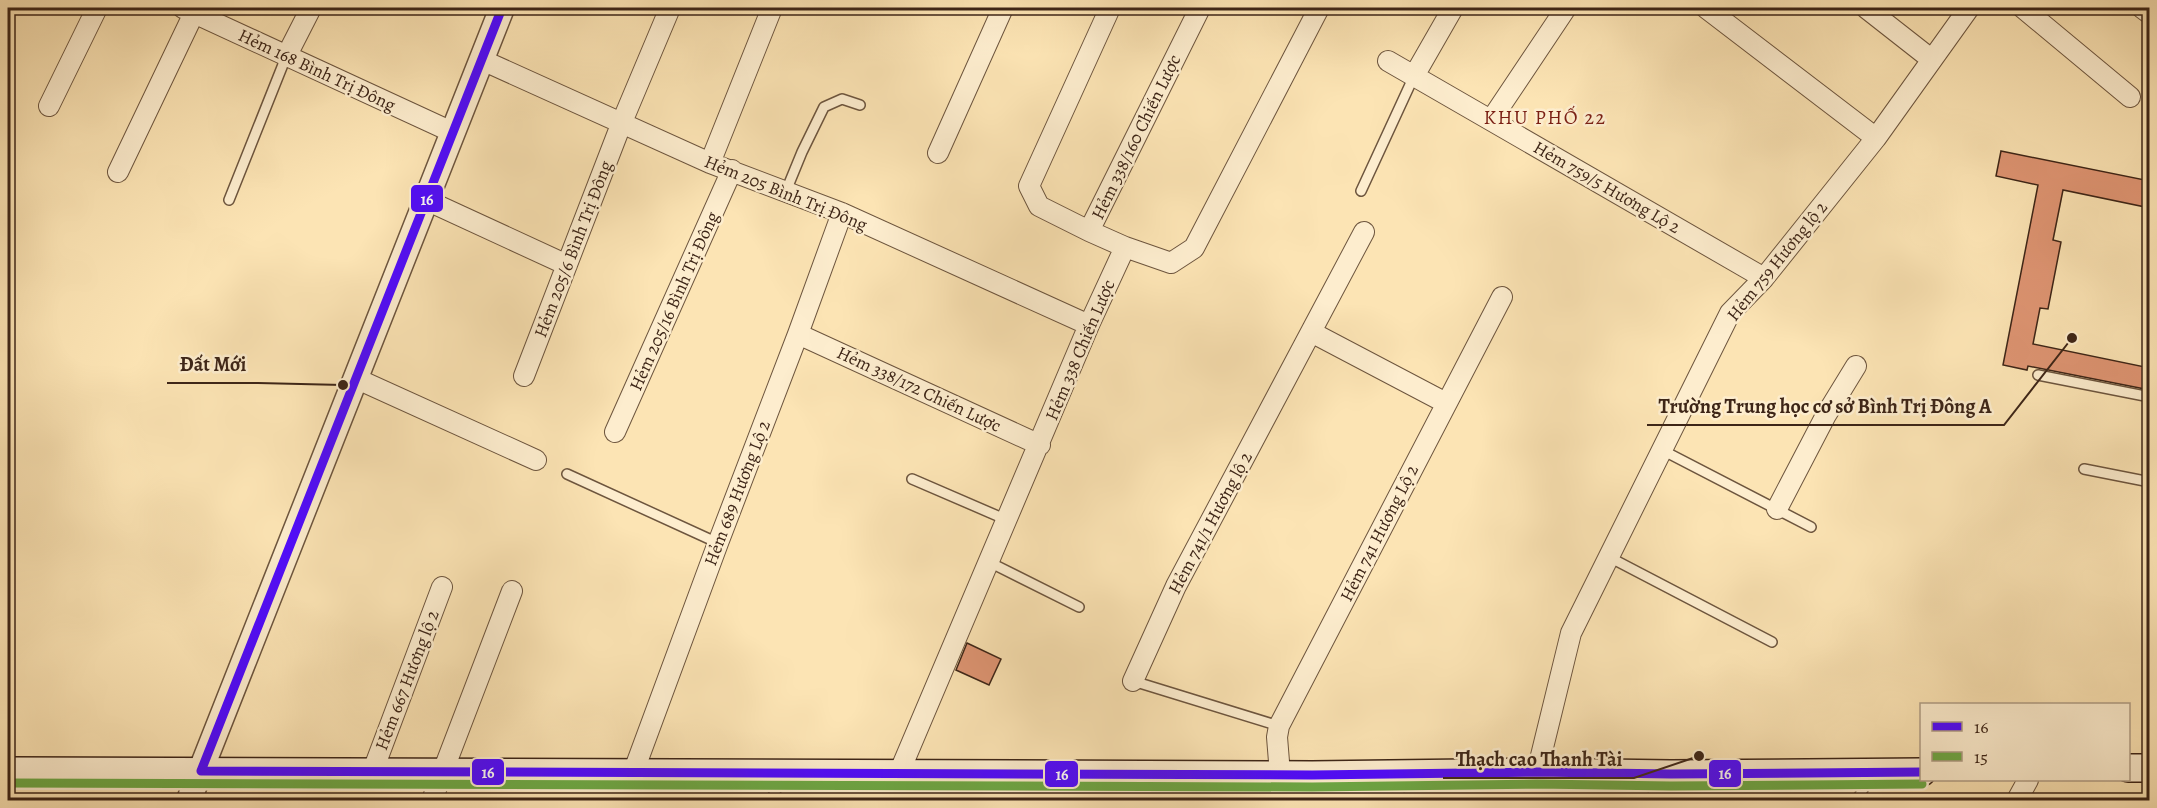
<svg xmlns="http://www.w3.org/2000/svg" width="2157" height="808" font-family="Alegreya,serif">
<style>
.building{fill:#df9573;stroke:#3d2517;stroke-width:1.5}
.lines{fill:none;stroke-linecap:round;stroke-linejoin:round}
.service-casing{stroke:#6d553e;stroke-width:12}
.minor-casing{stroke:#6d553e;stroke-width:22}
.tertiary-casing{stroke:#6d553e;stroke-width:27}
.secondary-casing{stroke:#3d2517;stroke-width:30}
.service{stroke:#fdedce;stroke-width:9}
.minor{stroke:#fdedce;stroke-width:20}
.tertiary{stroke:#fdedce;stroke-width:24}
.secondary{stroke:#fdedce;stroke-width:27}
.bus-1-casing{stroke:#fdedce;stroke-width:14}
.bus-2-casing{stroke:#fdedce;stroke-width:14}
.bus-1{stroke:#4f0aff;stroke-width:9}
.bus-2{stroke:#6da945;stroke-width:9}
.labels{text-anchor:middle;stroke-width:5;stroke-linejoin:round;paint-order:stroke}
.street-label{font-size:18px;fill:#3d2517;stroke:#fdedce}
.neighbourhood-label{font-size:20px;letter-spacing:1.5px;fill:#7a1f14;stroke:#fdedce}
.leader{fill:none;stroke:#3d2517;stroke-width:2}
.callout-dot{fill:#3d2517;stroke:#fdedce;stroke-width:2}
.callout-label{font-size:20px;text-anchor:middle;font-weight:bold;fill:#3d2517;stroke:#fdedce;stroke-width:5;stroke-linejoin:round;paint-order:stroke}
.line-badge{stroke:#fdedce;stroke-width:2}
.badge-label{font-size:16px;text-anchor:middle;font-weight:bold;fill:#fff}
</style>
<rect width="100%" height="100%" fill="#fce4b4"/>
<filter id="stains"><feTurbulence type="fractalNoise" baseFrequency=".00333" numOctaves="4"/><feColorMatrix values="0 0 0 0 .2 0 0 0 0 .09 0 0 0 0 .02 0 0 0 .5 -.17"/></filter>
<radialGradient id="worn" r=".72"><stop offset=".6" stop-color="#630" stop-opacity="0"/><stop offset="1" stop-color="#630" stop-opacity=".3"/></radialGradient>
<path class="building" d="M 2001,151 L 2150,181 L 2150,208 L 2063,190 L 2053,240 L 2061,242 L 2048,309 L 2040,308 L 2033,344 L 2150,368 L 2150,390 L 2028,366 L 2027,370 L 2003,365 L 2038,185 L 1996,176 Z
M 967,643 L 1001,659 L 989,685 L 956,670 Z"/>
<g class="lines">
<defs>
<path id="service" d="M 786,191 L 802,152 L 824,107 L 842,99 L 860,105
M 1361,191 L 1414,76
M 229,200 L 286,57
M 2038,375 L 2150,397
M 1662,450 L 1811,527
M 2084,469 L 2150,482
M 567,474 L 718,543
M 912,479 L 1007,520
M 1609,557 L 1772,642
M 989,562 L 1079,607
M 1133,681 L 1279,726
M 771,800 L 782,778
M 1395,800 L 1405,778
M 1857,800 L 1871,775"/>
<path id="minor" d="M 183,8 L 452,132
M 1706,8 L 1876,138
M 1866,8 L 1931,59
M 2023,8 L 2130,97
M 2142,8 L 2150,14
M 286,57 L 311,8
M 482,60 L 710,163 L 842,213 L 1089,325
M 1388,61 L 1764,278
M 1414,76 L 1453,8
M 49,106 L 97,8
M 1491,120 L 1566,8
M 938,153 L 1003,8
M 710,163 L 772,8
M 118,172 L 194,13
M 426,200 L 567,265
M 1089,231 L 1039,206 L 1029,186 L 1110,8
M 1125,247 L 1089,231 L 1200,8
M 1311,332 L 1446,403
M 798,334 L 1040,445
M 524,376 L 622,122 L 670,8
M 355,378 L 536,460
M 615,432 L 732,170
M 1777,509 L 1826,415 L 1856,366
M 1133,681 L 1176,586 L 1364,232
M 1537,772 L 1571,633 L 1730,313 L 1764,278 L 1876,138 L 1969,8
M 372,773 L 442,587
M 633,773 L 718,543 L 798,334 L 842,213
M 899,773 L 1089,325 L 1125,247 L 1171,263 L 1194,248 L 1319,8
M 1280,774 L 1277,737 L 1279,726 L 1502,297
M 432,800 L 512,591
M 990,800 L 1001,773
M 1656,800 L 1671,774
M 2017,800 L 2028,780"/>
<path id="tertiary" d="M 189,800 L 502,8"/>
<path id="secondary" d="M 2128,768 L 2150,768
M 8,771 L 1312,775 L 1537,772 L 1671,774 L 1922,772"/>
</defs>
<use href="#service" class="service-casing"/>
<use href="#minor" class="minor-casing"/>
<use href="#tertiary" class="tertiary-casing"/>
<use href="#secondary" class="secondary-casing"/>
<use href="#service" class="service"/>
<use href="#minor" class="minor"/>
<use href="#tertiary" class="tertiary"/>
<use href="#secondary" class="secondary"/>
<defs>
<path id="bus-1" d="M 201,771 L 1312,775 L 1537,772 L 1671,774 L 1922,772
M 201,771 L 502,8"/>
<path id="bus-2" d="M 8,783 L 1312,787 L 1537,784 L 1671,786 L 1922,784"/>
</defs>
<use href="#bus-1" class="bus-1-casing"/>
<use href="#bus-2" class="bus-2-casing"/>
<use href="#bus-1" class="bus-1"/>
<use href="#bus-2" class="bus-2"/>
</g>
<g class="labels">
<g class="street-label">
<text transform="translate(317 70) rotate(25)" y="6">Hẻm 168 Bình Trị Đông</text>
<text transform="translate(1136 137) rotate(-64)" y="6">Hẻm 338/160 Chiến Lược</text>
<text transform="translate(1607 187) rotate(30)" y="6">Hẻm 759/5 Hương Lộ 2</text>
<text transform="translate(786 193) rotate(22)" y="6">Hẻm 205 Bình Trị Đông</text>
<text transform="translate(573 249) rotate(-69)" y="6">Hẻm 205/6 Bình Trị Đông</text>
<text transform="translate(1777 261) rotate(-51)" y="6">Hẻm 759 Hương lộ 2</text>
<text transform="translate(674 301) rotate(-66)" y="6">Hẻm 205/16 Bình Trị Đông</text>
<text transform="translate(1080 350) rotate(-67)" y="6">Hẻm 338 Chiến Lược</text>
<text transform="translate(919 389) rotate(25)" y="6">Hẻm 338/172 Chiến Lược</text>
<text transform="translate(737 493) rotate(-69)" y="6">Hẻm 689 Hương Lộ 2</text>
<text transform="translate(1210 523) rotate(-62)" y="6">Hẻm 741/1 Hương lộ 2</text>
<text transform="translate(1379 533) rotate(-63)" y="6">Hẻm 741 Hương Lộ 2</text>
<text transform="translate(407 680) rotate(-69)" y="6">Hẻm 667 Hương lộ 2</text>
</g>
<g class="neighbourhood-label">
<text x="1545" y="124">KHU PHỐ 22</text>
</g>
</g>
<path class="leader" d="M343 385L258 383H167M2072 338L2004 425H1647M1699 756L1634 778H1443"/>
<g class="callout-dot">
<circle cx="343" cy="385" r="6"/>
<circle cx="2072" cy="338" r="6"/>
<circle cx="1699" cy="756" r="6"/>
</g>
<g class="callout-label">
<text x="213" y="371">Đất Mới</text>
<text x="1825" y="413">Trường Trung học cơ sở Bình Trị Đông A</text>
<text x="1539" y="766">Thạch cao Thanh Tài</text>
</g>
<g class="line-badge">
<rect x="410" y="184" width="34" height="29" rx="6" fill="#4f0aff"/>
<rect x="471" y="758" width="34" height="28" rx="6" fill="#4f0aff"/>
<rect x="1708" y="759" width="34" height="29" rx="6" fill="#4f0aff"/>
<rect x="1044" y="760" width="35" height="28" rx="6" fill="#4f0aff"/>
</g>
<g class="badge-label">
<text x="427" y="205">16</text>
<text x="488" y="778">16</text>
<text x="1725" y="779">16</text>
<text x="1062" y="780">16</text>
</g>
<rect width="2157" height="808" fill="none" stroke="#fce4b4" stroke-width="30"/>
<rect x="9" y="9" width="2139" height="790" fill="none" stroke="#3d2517" stroke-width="3"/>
<rect x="15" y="15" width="2127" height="778" fill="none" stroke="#3d2517" stroke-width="1.5"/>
<rect x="1920" y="703" width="210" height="78" fill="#fdedce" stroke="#b09d85" stroke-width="1.5"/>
<rect x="1932" y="722" width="30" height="9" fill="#4f0aff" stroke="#b09d85" stroke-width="1.5"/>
<text x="1974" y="733" font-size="18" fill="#3d2517">16</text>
<rect x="1932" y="752" width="30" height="9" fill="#6da945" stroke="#b09d85" stroke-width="1.5"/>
<text x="1974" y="763" font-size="18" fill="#3d2517">15</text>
<rect width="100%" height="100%" filter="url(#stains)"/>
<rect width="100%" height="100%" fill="url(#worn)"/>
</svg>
